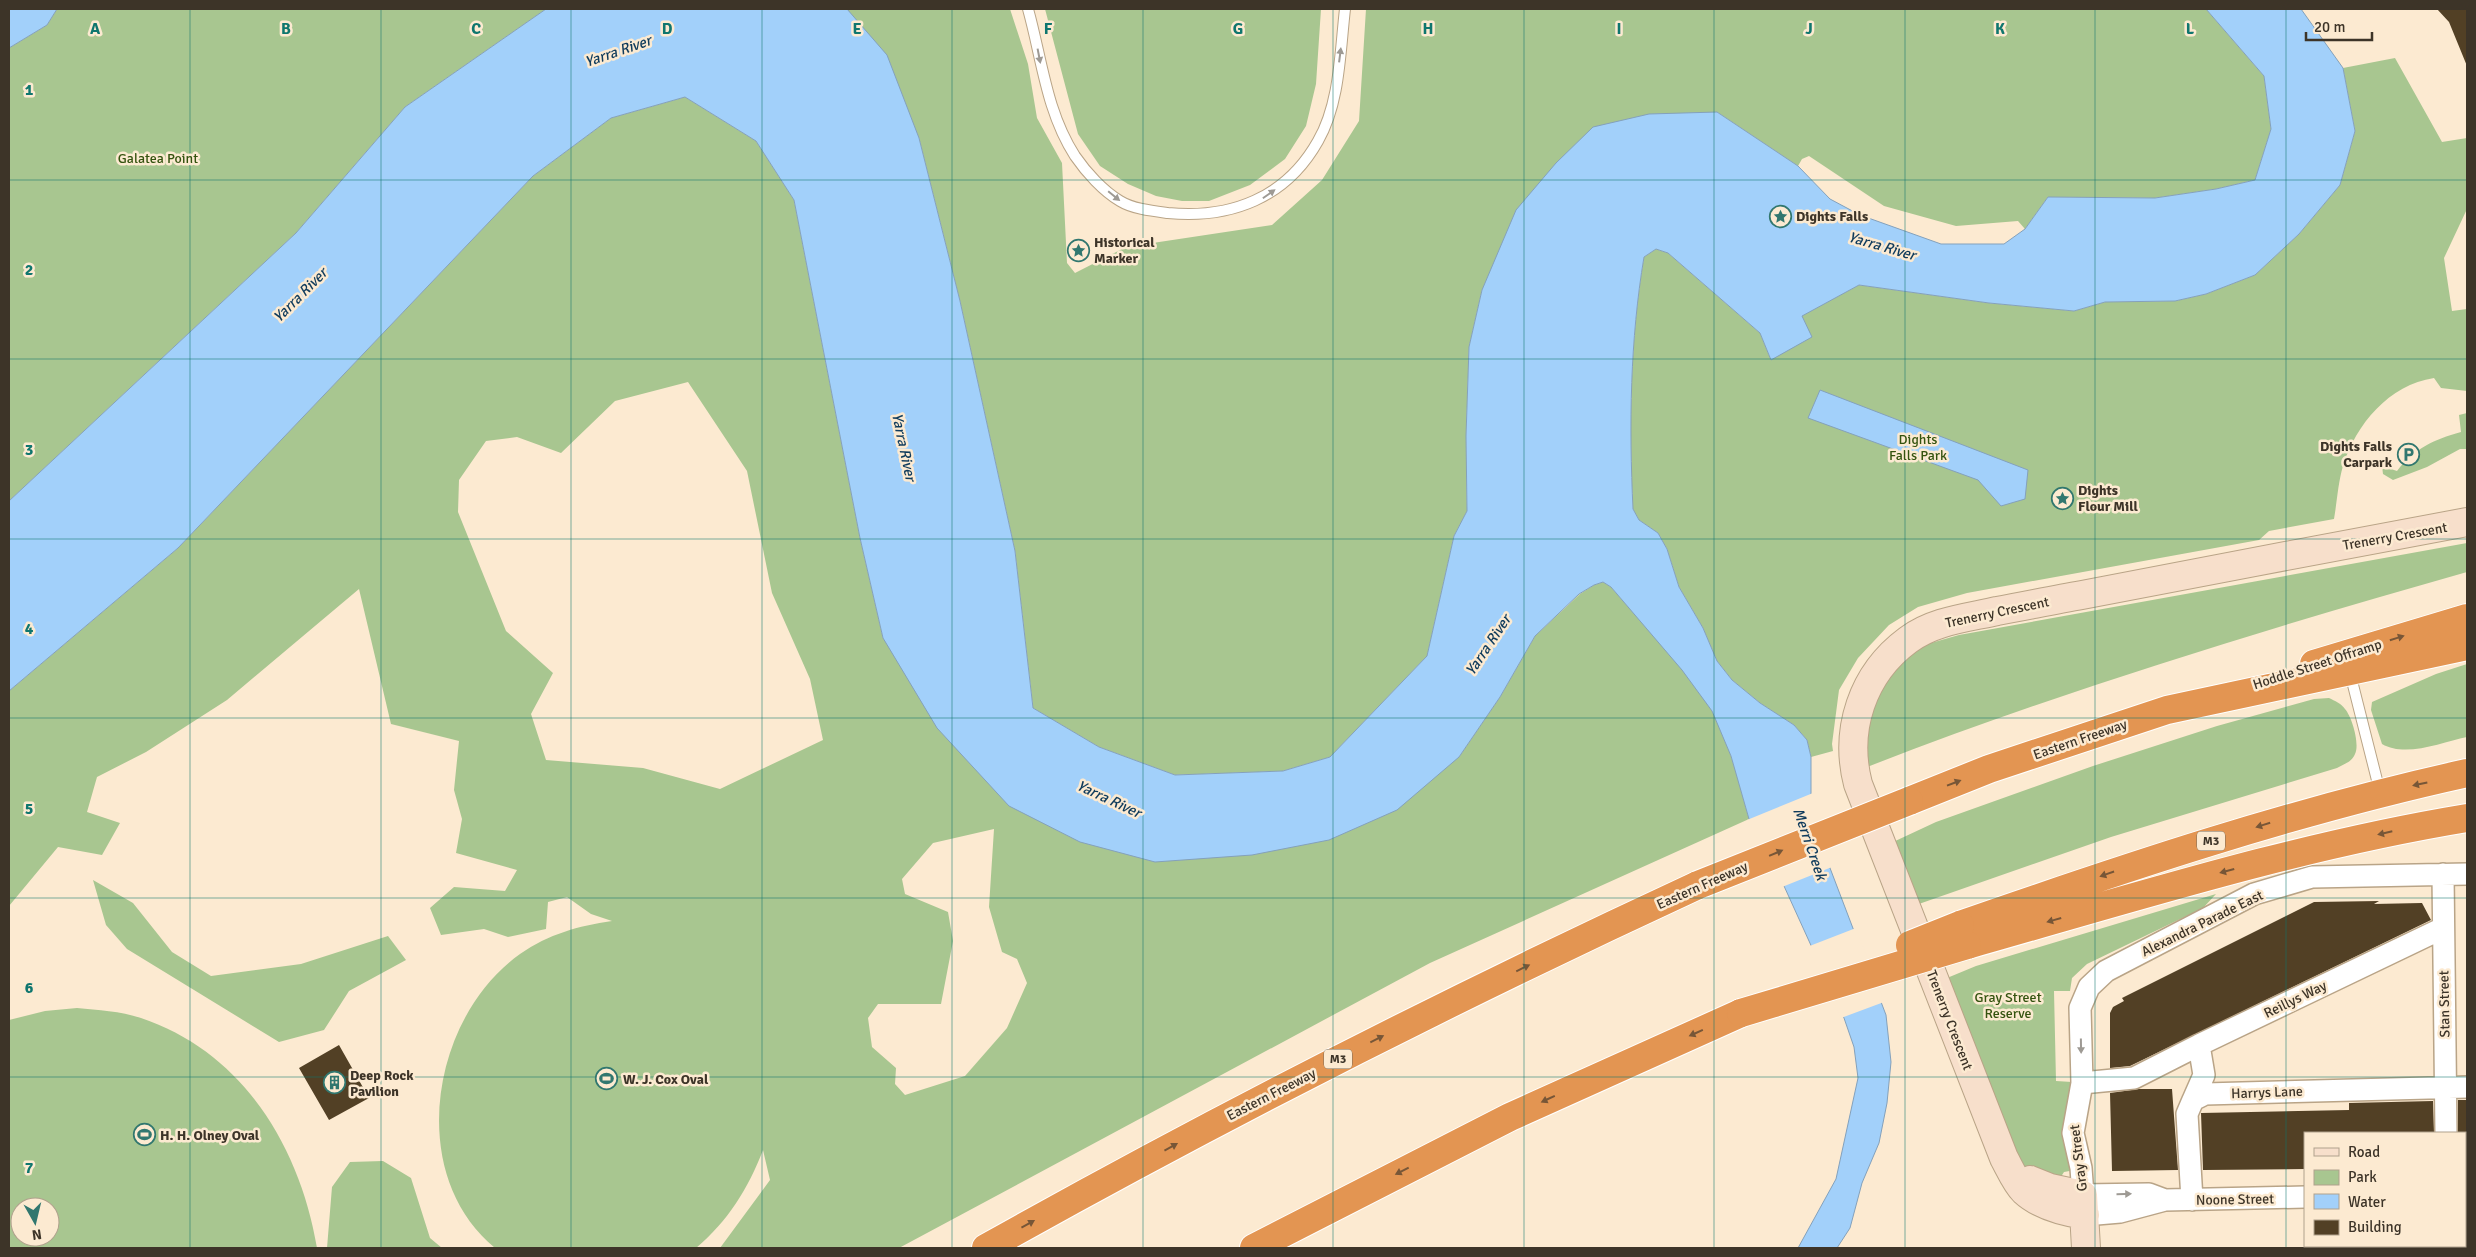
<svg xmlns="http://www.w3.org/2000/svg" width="2476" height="1257" font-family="Signika,sans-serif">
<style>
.green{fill:#a8c690;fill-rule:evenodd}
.water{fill:#a2d0fa;stroke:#84a1bb}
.pier{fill:#fcead1}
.building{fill:#524025}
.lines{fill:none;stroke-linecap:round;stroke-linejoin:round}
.lane-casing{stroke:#b9a487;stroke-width:12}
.street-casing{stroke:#b9a487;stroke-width:24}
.secondary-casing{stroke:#b9a487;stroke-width:30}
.highway-casing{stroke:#fff;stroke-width:30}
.lane{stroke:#fff;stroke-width:10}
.street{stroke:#fff;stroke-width:21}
.secondary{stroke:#f7dfcb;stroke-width:28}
.highway{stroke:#e39552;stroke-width:28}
.highway-bridge-casing{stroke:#fff;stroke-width:30;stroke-linecap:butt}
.highway-bridge{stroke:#e39552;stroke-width:28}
.oneway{fill:#9e9a94}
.oneway2{fill:#775637}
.grid{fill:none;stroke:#0f766e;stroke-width:1;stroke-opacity:0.55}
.labels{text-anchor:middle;stroke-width:5;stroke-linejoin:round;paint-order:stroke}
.shield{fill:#fcead1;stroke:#766b5b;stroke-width:1}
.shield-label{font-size:12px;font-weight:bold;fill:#3d3428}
.park-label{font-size:14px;fill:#34530f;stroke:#fcead1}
.poi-label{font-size:14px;font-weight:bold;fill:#3d3428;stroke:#fcead1;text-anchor:start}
.street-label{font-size:14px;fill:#3d3428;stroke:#fcead1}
.water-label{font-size:15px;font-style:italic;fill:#0f3b5c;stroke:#fcead1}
.grid-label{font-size:16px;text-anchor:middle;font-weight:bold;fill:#0f766e;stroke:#fcead1;stroke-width:5;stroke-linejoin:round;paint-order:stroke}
</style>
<rect width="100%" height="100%" fill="#fcead1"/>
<path class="green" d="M 57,9 L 546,9 L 405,107 L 296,233 L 9,501 L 9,48 L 47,25 Z
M 847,9 L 1010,9 L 1028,64 L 1037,118 L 1062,163 L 1067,263 L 1075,273 L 1126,247 L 1272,225 L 1322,180 L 1359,121 L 1366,9 L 2206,9 L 2264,76 L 2271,129 L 2255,180 L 2216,189 L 2155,198 L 2048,197 L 2025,229 L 2018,221 L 1956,226 L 1884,206 L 1809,156 L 1802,159 L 1798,166 L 1717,112 L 1482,290 L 1469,347 L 1466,436 L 1467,511 L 1454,536 L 1427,656 L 1330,757 L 1283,771 L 1175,775 L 1099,747 L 1033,708 L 1015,551 L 960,301 L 919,138 Z
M 1045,9 L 1321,9 L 1316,84 L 1306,126 L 1285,159 L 1250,185 L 1209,201 L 1182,201 L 1156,196 L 1128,184 L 1100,166 L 1078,134 Z
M 2395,58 L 2442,142 L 2467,138 L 2467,209 L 2444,258 L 2452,311 L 2467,309 L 2467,391 L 2441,388 L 2434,378 C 2389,385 2356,424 2343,466 C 2338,483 2337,502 2334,519 L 2269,531 L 2259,540 L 1967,593 L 1918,607 L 1889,625 L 1858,658 L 1839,690 L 1832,744 L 1833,751 L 1811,757 L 1807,740 L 1794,725 L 1760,703 L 1732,680 L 1717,661 L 1703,628 L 1679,587 L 1667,549 L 1658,533 L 1639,520 L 1633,509 C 1629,425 1630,340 1644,257 L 1656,249 L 1668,253 L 1760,333 L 1771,360 L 1801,316 L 1859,285 L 1989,303 L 2074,311 L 2105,302 L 2175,301 L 2206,294 L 2255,275 L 2299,234 L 2340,185 L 2355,131 L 2343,68 Z
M 685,97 L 756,141 L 794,200 L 860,538 L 883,638 L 1009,806 L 1459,757 L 1500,697 L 1535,636 L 1580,594 L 1594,585 L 1603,582 L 1611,587 C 1645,627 1686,666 1712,711 C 1730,744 1739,783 1749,819 L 1430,963 L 899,1248 L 720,1248 L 770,1180 L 763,1150 C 748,1189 728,1221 696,1248 L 495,1248 C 405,1174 431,1017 520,954 C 549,934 578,926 612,921 L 591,914 L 567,897 L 548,902 L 546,929 L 508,937 L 484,929 L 441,935 L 430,908 L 454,887 L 505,891 L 517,870 L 456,853 L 462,819 L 454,790 L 459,741 L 391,724 L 359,589 L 227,700 L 146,752 L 97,777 L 87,812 L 120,823 L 102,855 L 58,847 L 9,906 L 9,691 L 178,548 L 533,176 L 611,118 ZM 688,382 L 747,471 L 772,593 L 810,679 L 823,740 L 720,789 L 643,768 L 546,760 L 531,714 L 553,673 L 506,631 L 458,512 L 459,480 L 486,441 L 517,437 L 561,453 L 615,401 ZM 994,829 L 989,907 L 1002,952 L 1017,959 L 1027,983 L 1007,1028 L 965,1076 L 905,1095 L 895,1084 L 896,1068 L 872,1047 L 868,1018 L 878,1004 L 941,1004 L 953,941 L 948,912 L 905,894 L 902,879 L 933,843 Z
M 2467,413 L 2467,449 L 2460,449 L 2427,467 L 2393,480 L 2383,474 L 2382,466 L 2397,471 C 2415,448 2433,440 2461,432 L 2459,415 Z
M 2467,543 L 2467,572 C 2263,630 2059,692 1862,769 L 1872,697 L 1910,649 L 1959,635 Z
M 2467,664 L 2467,737 C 2442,742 2406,758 2382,744 L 2371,710 L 2372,702 L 2436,674 Z
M 2329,698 C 2335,701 2341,703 2345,709 C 2352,717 2360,744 2355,754 C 2352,762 2344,764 2337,768 L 2111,837 L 1916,905 L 1891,843 L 1936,822 L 2093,766 L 2217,726 L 2314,699 Z
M 93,880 L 133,903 L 172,952 L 211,976 L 301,964 L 388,936 L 406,960 L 349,991 L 324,1030 L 279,1042 L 127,949 L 106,925 Z
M 2216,894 L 2203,908 L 2087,964 L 2072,978 L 2070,991 L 2054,991 L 2056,1081 L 2072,1082 L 2075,1170 L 2064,1172 L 2055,1186 L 2033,1175 L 2021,1165 L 1947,978 L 1976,966 Z
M 77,1008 C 98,1010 120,1011 141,1018 C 243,1052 300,1147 317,1248 L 9,1248 L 9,1020 L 45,1011 ZM 20,1207 L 50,1207 L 50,1237 L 20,1237 Z
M 383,1161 L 411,1178 L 430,1238 L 442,1248 L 327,1248 L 332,1187 L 350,1162 Z"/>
<path class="water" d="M 9,9 L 57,9 L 47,25 L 9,48 Z
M 546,9 L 847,9 L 887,55 L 919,138 L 960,301 L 1015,551 L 1033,708 L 1099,747 L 1175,775 L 1283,771 L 1330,757 L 1427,656 L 1454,536 L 1467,511 L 1466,436 L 1469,347 L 1482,290 L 1516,210 L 1556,163 L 1593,127 L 1649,114 L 1717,112 L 1798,166 L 1830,199 L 1860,215 L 1941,244 L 2004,244 L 2025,229 L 2048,197 L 2155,198 L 2216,189 L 2255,180 L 2271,129 L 2264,76 L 2206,9 L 2301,9 L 2343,68 L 2355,131 L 2340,185 L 2299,234 L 2255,275 L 2206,294 L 2175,301 L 2105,302 L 2074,311 L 1989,303 L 1859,285 L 1802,316 L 1812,337 L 1771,360 L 1760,333 L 1668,253 L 1656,249 L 1644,257 C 1630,340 1629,425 1633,509 L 1639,520 L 1658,533 L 1667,549 L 1679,587 L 1703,628 L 1717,661 L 1732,680 L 1760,703 L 1794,725 L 1807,740 L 1811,757 L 1811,794 L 1830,868 L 1886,1015 L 1891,1062 L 1887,1103 L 1879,1143 L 1862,1183 L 1850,1228 L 1837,1248 L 1798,1248 L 1836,1179 L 1858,1078 L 1854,1047 L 1844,1018 L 1784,886 L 1749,819 L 1731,756 L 1712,711 L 1682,670 L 1611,587 L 1603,582 L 1594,585 L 1579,594 L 1535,636 L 1500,697 L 1459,757 L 1397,810 L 1329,840 L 1252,855 L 1155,862 L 1080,842 L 1009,806 L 937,728 L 883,638 L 860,538 L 794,200 L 756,141 L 685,97 L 611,118 L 533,176 L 178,548 L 9,691 L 9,501 L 296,233 L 405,107 Z
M 1820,390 L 2028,470 L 2025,499 L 2001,506 L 1978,480 L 1808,418 Z"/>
<path class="pier" d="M 1813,793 L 1832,867 L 1782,887 L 1747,820 Z
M 1856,928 L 1884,1002 L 1841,1018 L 1807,947 Z"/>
<path class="building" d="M 2437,9 L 2467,9 L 2467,66 L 2449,22 Z
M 2379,901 L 2374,904 L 2422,903 L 2431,920 L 2130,1066 L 2110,1068 L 2110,1013 L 2113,1007 L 2124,1001 L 2122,998 L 2314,902 Z
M 339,1045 L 369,1098 L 329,1120 L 299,1068 Z
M 2139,1089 L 2172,1089 L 2178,1170 L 2112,1171 L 2110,1093 Z
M 2458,1100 L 2467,1100 L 2467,1133 L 2458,1133 Z
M 2433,1101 L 2434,1133 L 2305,1133 L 2305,1169 L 2203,1170 L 2201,1113 L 2349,1110 L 2349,1103 Z"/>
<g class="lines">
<defs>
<path id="lane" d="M 1028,9 C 1042,59 1046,111 1075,156 C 1086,172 1103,191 1120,201 C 1133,209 1152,211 1168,213 C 1231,219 1286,198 1318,141 C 1340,103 1340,52 1345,9
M 2350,673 L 2380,792"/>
<path id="street" d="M 2443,874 L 2446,1133
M 2082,1083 L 2134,1078 L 2199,1045
M 2193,1100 L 2204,1075 L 2199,1045 L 2443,928
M 2465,1196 L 2467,1196
M 2165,1200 L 2149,1194 L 2083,1195 L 2081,1168 L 2073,1133 L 2082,1083 L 2080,1008 L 2089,987 L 2106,971 L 2254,894 L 2312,877 L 2467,874
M 2192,1200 L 2187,1114 L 2193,1100 L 2205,1094 L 2467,1087
M 2085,1215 L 2120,1212 L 2165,1200 L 2305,1197"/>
<path id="secondary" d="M 2030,1180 L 2050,1188 L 2083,1195 L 2086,1248
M 2085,1215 C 2065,1212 2040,1206 2024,1191 C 2016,1183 2010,1169 2004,1158 L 1858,784 C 1844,730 1862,674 1908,640 C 1933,621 1966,618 1997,611 C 2025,606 2053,600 2082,595 C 2210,570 2339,546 2467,522"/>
<path id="highway" d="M 2314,664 L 2467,618
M 1909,801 L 1989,769 L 2167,710 L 2467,646
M 1960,925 C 2127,867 2294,811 2467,773
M 1967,945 C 2133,898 2297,846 2467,818
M 986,1248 C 1218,1118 1456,997 1698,885
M 1254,1248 L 1510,1117 L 1741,1013"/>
</defs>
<use href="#lane" class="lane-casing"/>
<use href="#street" class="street-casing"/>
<use href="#secondary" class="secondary-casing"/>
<use href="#highway" class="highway-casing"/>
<use href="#lane" class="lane"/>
<use href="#street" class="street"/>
<use href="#secondary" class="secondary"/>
<use href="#highway" class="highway"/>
<defs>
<path id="highway-bridge" d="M 1698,885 L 1909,801
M 1910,945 L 1960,925
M 1741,1013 L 1967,945"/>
</defs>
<use href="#highway-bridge" class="highway-bridge-casing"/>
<use href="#highway-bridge" class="highway-bridge"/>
</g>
<defs><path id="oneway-solid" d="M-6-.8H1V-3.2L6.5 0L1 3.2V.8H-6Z" transform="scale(1.25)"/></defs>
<g class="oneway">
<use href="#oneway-solid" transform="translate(1340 55) rotate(-83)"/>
<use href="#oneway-solid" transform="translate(1039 56) rotate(79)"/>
<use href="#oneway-solid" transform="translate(1269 194) rotate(-35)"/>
<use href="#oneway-solid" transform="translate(1114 196) rotate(39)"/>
<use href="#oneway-solid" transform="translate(2081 1046) rotate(89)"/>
<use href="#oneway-solid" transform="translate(2124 1194) rotate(-1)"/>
</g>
<g class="oneway2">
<use href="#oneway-solid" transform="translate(2397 638) rotate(-17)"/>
<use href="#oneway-solid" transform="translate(1954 783) rotate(-21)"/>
<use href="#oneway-solid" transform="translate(2420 784) rotate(168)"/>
<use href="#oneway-solid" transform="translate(2263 825) rotate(163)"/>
<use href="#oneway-solid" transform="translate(2385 833) rotate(167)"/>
<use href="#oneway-solid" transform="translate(1776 853) rotate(-23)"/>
<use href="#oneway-solid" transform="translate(2227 871) rotate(165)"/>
<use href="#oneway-solid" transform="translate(2107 874) rotate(161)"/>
<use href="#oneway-solid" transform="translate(2054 920) rotate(164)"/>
<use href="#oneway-solid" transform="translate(1523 968) rotate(-26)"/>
<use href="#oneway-solid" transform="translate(1696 1033) rotate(156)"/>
<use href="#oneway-solid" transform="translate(1377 1039) rotate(-27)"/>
<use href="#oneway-solid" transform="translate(1548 1099) rotate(155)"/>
<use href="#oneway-solid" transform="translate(1171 1147) rotate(-29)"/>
<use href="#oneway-solid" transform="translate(1402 1171) rotate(153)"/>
<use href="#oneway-solid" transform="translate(1028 1224) rotate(-29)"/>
</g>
<path class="grid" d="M 190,9 L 190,1248M 381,9 L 381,1248M 571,9 L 571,1248M 762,9 L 762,1248M 952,9 L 952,1248M 1143,9 L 1143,1248M 1333,9 L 1333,1248M 1524,9 L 1524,1248M 1714,9 L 1714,1248M 1905,9 L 1905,1248M 2095,9 L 2095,1248M 2286,9 L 2286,1248M 9,180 L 2467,180M 9,359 L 2467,359M 9,539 L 2467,539M 9,718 L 2467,718M 9,898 L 2467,898M 9,1077 L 2467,1077"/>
<defs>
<symbol id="sight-ring" viewBox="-11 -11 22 22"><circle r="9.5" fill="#fcead1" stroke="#31776f" stroke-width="1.5"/><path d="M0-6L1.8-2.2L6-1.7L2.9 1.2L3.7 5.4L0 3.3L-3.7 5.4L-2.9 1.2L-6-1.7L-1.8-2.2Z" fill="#31776f"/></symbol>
<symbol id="parking-ring" viewBox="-11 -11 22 22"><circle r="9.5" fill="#fcead1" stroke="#31776f" stroke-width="1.5"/><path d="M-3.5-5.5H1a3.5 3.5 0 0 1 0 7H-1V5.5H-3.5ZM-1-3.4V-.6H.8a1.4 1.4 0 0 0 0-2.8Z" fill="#31776f"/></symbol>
<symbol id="stadium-ring" viewBox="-11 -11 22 22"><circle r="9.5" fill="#fcead1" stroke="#31776f" stroke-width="1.5"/><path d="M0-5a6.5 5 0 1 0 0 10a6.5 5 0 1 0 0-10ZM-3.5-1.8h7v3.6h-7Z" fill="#31776f"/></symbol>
<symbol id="building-ring" viewBox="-11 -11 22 22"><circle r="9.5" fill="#fcead1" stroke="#31776f" stroke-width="1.5"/><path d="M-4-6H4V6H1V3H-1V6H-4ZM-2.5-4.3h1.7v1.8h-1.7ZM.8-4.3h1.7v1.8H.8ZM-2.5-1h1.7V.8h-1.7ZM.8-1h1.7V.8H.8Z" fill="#31776f"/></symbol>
</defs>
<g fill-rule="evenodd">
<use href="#sight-ring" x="1768" y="204" width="25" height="25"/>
<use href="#sight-ring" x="1066" y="238" width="25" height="25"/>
<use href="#parking-ring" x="2396" y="442" width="25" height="25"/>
<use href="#sight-ring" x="2050" y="486" width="25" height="25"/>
<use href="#stadium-ring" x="594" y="1066" width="25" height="25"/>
<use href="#building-ring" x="322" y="1070" width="25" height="25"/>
<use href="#stadium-ring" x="132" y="1122" width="25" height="25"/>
</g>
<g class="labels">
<g class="shield">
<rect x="2197" y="831.5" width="28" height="19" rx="4"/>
<rect x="1324" y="1049.5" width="28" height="19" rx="4"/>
</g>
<g class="shield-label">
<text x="2211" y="845">M3</text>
<text x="1338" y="1063">M3</text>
</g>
<g class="park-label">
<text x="158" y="163">Galatea Point</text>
<text x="1918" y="444">Dights<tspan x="1918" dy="16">Falls Park</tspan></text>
<text x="2008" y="1002">Gray Street<tspan x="2008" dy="16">Reserve</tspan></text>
</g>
<g class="poi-label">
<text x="1796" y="221">Dights Falls</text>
<text x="1094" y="247">Historical<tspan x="1094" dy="16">Marker</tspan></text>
<text x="2392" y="451" text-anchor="end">Dights Falls<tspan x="2392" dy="16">Carpark</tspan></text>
<text x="2078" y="495">Dights<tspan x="2078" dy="16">Flour Mill</tspan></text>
<text x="350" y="1080">Deep Rock<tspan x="350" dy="16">Pavilion</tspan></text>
<text x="623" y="1084">W. J. Cox Oval</text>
<text x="160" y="1140">H. H. Olney Oval</text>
</g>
<g class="street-label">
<text transform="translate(2395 536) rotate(-10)" y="5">Trenerry Crescent</text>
<text transform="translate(1997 612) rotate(-12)" y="5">Trenerry Crescent</text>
<text transform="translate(2317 664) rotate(-18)" y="5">Hoddle Street Offramp</text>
<text transform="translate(2080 739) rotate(-19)" y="5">Eastern Freeway</text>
<text transform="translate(1702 885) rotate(-24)" y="5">Eastern Freeway</text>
<text transform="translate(2202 923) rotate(-26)" y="5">Alexandra Parade East</text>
<text transform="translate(2295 999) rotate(-26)" y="5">Reillys Way</text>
<text transform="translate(2444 1004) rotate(-91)" y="5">Stan Street</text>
<text transform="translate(1950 1020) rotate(69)" y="5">Trenerry Crescent</text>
<text transform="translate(2267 1092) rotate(-2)" y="5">Harrys Lane</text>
<text transform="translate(1271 1094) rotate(-27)" y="5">Eastern Freeway</text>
<text transform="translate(2078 1158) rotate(-97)" y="5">Gray Street</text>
<text transform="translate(2235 1199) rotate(-1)" y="5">Noone Street</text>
</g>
<g class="water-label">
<text transform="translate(618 51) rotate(-19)" y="5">Yarra River</text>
<text transform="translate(1882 246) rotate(16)" y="5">Yarra River</text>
<text transform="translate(300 295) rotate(-45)" y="5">Yarra River</text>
<text transform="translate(904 447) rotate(78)" y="5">Yarra River</text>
<text transform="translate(1488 645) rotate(-56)" y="5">Yarra River</text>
<text transform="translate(1109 799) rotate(25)" y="5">Yarra River</text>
<text transform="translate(1810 844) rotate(71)" y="5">Merri Creek</text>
</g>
</g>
<g class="grid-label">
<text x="95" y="34">A</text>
<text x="286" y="34">B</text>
<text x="476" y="34">C</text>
<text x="667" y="34">D</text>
<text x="857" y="34">E</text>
<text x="1048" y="34">F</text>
<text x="1238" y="34">G</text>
<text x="1428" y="34">H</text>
<text x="1619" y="34">I</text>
<text x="1809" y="34">J</text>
<text x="2000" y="34">K</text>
<text x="2190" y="34">L</text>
<text x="29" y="95">1</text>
<text x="29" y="275">2</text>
<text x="29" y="455">3</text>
<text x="29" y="634">4</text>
<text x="29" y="814">5</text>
<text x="29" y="993">6</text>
<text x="29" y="1173">7</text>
</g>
<rect width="2476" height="1257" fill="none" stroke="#3d3428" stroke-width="20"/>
<rect x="2304" y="1132" width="162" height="115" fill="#fcead1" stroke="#b0a18d"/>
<rect x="2314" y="1148" width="25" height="8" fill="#f7dfcb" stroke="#b0a18d"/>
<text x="2348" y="1157" font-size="15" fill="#3d3428">Road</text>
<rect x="2314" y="1170" width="25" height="15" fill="#a8c690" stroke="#b0a18d"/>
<text x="2348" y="1182" font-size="15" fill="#3d3428">Park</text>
<rect x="2314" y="1194" width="25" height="15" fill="#a2d0fa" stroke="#b0a18d"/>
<text x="2348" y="1207" font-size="15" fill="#3d3428">Water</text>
<rect x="2314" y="1220" width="25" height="15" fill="#524025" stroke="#b0a18d"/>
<text x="2348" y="1232" font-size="15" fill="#3d3428">Building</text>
<g transform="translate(35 1222) rotate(172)"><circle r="24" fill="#fcead1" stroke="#b0a18d"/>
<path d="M0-4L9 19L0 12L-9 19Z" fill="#31776f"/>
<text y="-8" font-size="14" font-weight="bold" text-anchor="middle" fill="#3d3428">N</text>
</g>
<path d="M2306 32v8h66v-8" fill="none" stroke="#3d3428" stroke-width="2.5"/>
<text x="2314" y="32" font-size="15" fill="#3d3428" stroke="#fcead1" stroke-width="4" paint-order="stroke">20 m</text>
</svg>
